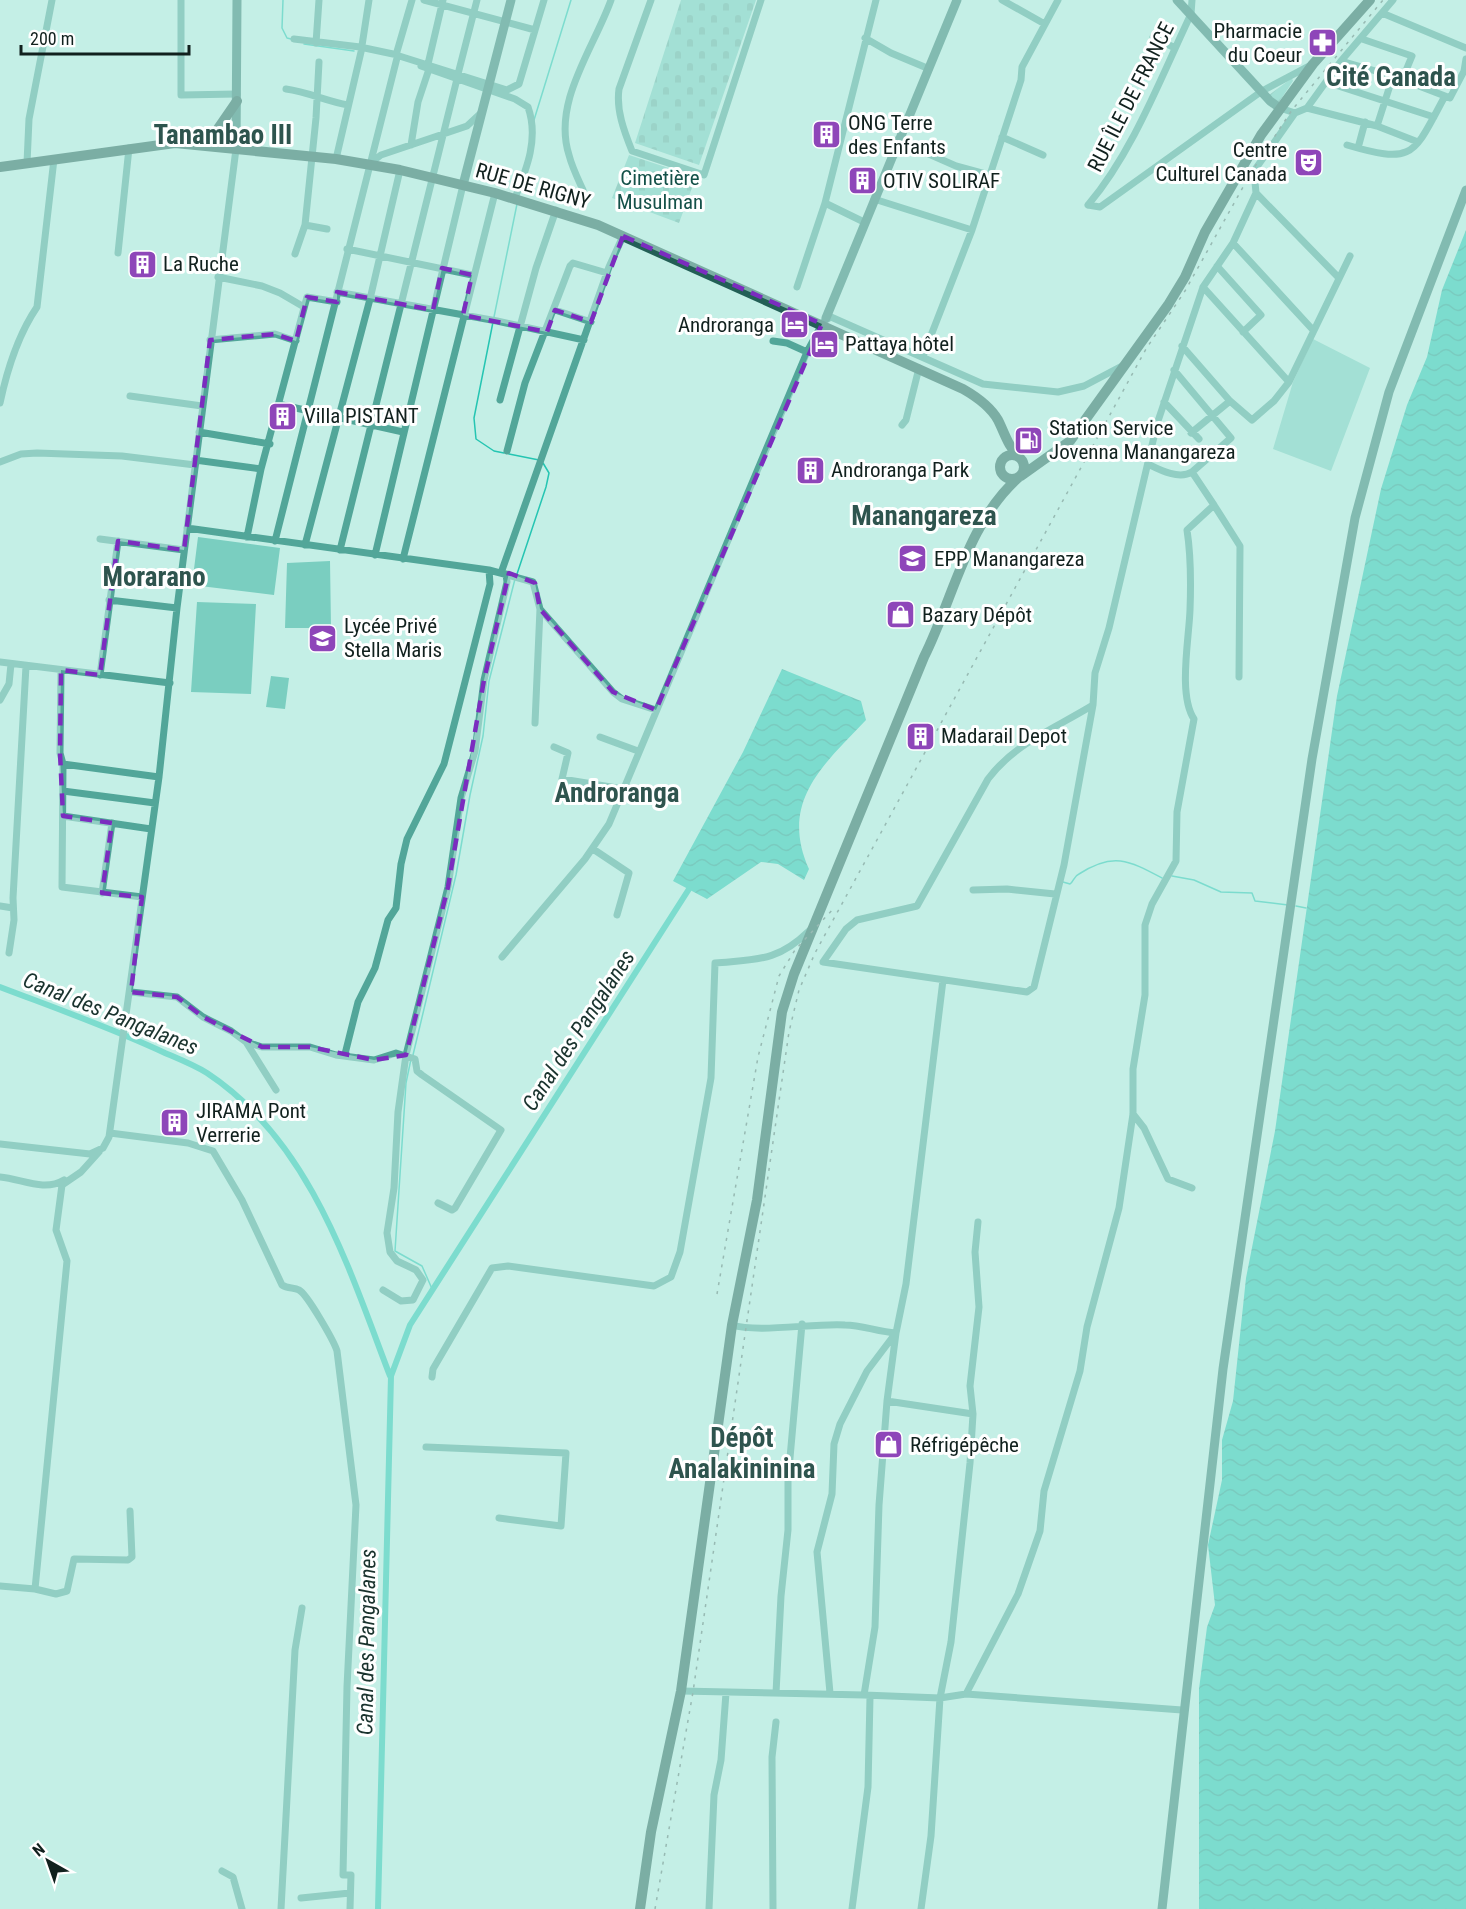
<svg xmlns="http://www.w3.org/2000/svg" width="1466" height="1909" font-family="'Roboto Condensed',sans-serif">
<style>
.grass{fill:#7acec0}
.cemetery{fill:url(#cemetery-stones)}
.garden{fill:url(#garden-furrows)}
.water{fill:url(#water-waves)}
.lines{fill:none;stroke-linecap:round;stroke-linejoin:round}
.stream{stroke:#25c5b2;stroke-width:1.5}
.canal{stroke:#25c5b2;stroke-width:6}
.street{stroke:#52a699;stroke-width:7}
.secondary{stroke:#327d72;stroke-width:9}
.primary{stroke:#235f56;stroke-width:10}
.rail{stroke:#5f7a75;stroke-width:1.5;stroke-dasharray:3 6;stroke-linecap:butt}
.marked{fill:none;stroke:#7b2cbf;stroke-width:4.5;stroke-dasharray:12 8;stroke-linejoin:round}
.labels{text-anchor:middle;stroke-width:6;stroke-linejoin:round;paint-order:stroke}
.poi-label{font-size:21px;fill:#11211e;stroke:#fff;text-anchor:start}
.street-label{font-size:21px;fill:#11211e;stroke:#fff}
.park-label{font-size:21px;fill:#145149;stroke:#fff}
.water-label{font-size:22px;font-style:italic;fill:#1a332e;stroke:#fff}
.district-label{font-size:27px;font-weight:bold;fill:#2e544e;stroke:#fff}
</style>
<defs>
<pattern id="cemetery-stones" width="16" height="16" patternUnits="userSpaceOnUse" patternTransform="scale(1.5)"><rect width="16" height="16" fill="#7acec0"/><path d="M2 7V4a2 2 0 0 1 4 0v3zM10 15v-3a2 2 0 0 1 4 0v3z" fill="#68b1a5"/></pattern>
<pattern id="garden-furrows" width="10" height="10" patternUnits="userSpaceOnUse" patternTransform="scale(1.5)"><rect width="10" height="10" fill="#7acec0"/><path d="M-1 1l2-2M0 10L10 0M9 11l2-2" fill="none" stroke="#68b1a5"/></pattern>
<pattern id="water-waves" width="16" height="10" patternUnits="userSpaceOnUse" patternTransform="scale(1.5)"><rect width="16" height="10" fill="#25c5b2"/><path d="M0 5q4-4 8 0t8 0" fill="none" stroke="#1fa090"/></pattern>
</defs>
<rect width="100%" height="100%" fill="#c4efe6"/>
<path class="grass" d="M 1313,339 L 1370,368 L 1331,471 L 1273,449 L 1293,382 Z
M 198,537 L 280,548 L 274,595 L 192,585 Z
M 330,561 L 331,628 L 285,628 L 287,563 Z
M 197,602 L 256,604 L 251,694 L 191,692 Z
M 271,676 L 289,678 L 285,709 L 266,707 Z"/>
<path class="cemetery" d="M 681,0 L 756,0 L 699,165 L 635,143 Z
M 629,155 L 696,177 L 679,223 L 612,198 Z"/>
<path class="garden" d="M 1292,78 L 1293,81 L 1279,102 L 1269,95 Z"/>
<path class="water" d="M 1466,230 L 1466,1909 L 1199,1909 L 1199,1689 L 1207,1627 L 1215,1605 L 1208,1545 L 1222,1480 L 1222,1440 L 1233,1401 L 1246,1278 L 1275,1131 L 1337,696 L 1381,489 L 1407,405 L 1427,357 L 1442,290 Z
M 782,669 L 861,701 L 866,720 C 823,765 779,802 809,869 L 804,880 L 778,864 L 761,862 L 707,899 L 673,881 L 743,752 Z"/>
<g class="lines">
<path class="stream" d="M 283,0 L 282,28 L 287,38 L 291,39
M 304,44 L 354,51
M 534,120 L 571,0
M 494,317 L 517,204
M 493,322 L 474,418 L 476,439 L 494,451 L 504,453
M 509,454 L 539,460
M 517,574 L 546,487 L 549,473 L 543,463
M 1172,876 L 1194,880 L 1221,892 L 1252,893 L 1255,901 L 1288,905
M 1063,882 L 1070,884 C 1074,881 1074,876 1079,874 C 1113,852 1128,860 1162,878
M 1296,906 L 1306,908
M 413,1055 L 456,875 L 470,795 L 483,736 L 489,681 L 515,579
M 411,1059 L 406,1083 L 395,1251 L 422,1266 L 433,1291"/>
<path class="canal" d="M 0,987 C 55,1008 112,1028 165,1053 C 179,1059 194,1065 207,1073 C 310,1141 348,1266 390,1376
M 378,1909 L 391,1376 L 410,1325 L 689,889"/>
<path class="street" d="M 181,0 L 181,95 L 237,94
M 424,0 L 535,30
M 651,0 L 619,89 C 616,110 624,131 632,151 L 704,175 L 761,0
M 1002,0 L 1043,23
M 1382,13 L 1466,48
M 1153,37 L 1175,48
M 865,38 L 891,53 L 927,68
M 294,39 L 360,47 L 393,54 L 507,90 L 519,84 L 544,0
M 1362,39 L 1412,56 L 1402,80
M 316,43 L 319,0
M 396,55 L 412,0
M 1341,61 L 1393,76 L 1445,96 C 1413,155 1415,165 1347,145
M 428,64 L 443,0
M 421,66 L 515,99 L 528,107 C 539,138 527,168 515,198
M 458,74 L 477,0
M 1326,82 L 1434,117
M 286,89 C 308,92 326,101 348,105
M 1445,96 L 1450,98 L 1464,71 L 1466,59
M 1307,108 L 1377,126 L 1393,76
M 1295,113 L 1307,108 L 1341,61 L 1393,0
M 1377,126 L 1418,142
M 1002,137 L 1043,155
M 897,140 L 956,166 L 989,175
M 411,145 L 418,102 L 429,69
M 1358,148 L 1365,122
M 336,159 L 361,52 L 369,0
M 27,163 L 29,119 L 52,0
M 369,164 L 381,155 L 467,126 L 482,112
M 583,190 C 578,179 572,167 569,155 C 552,102 594,48 611,0
M 1256,193 L 1338,277
M 874,199 L 972,230
M 825,203 L 864,222
M 1088,205 L 1100,207 L 1262,91 L 1309,66
M 1088,205 C 1133,152 1161,77 1191,14 L 1192,0
M 305,225 L 327,229
M 1233,243 L 1313,330
M 347,249 L 472,275
M 118,253 L 129,148
M 295,254 L 305,225 L 316,118 L 319,62
M 1217,266 L 1261,315 L 1243,332
M 218,277 L 262,286 L 280,293 L 304,307
M 797,287 L 825,203 L 876,0
M 1203,287 L 1289,382
M 337,292 L 497,321 L 584,340
M 555,310 L 591,322
M 824,321 L 831,317 L 983,384 L 1058,392 L 1084,386 L 1122,366
M 210,340 L 275,334 L 296,341
M 773,341 L 787,343 L 807,352
M 1182,346 L 1230,401 L 1252,420 L 1274,401 L 1289,382 L 1350,256
M 923,356 L 972,230 L 1021,80 L 1022,67 L 1058,0
M 1174,370 L 1231,438 L 1192,472
M 130,396 L 202,406
M 500,400 L 536,268 L 556,210
M 1164,402 L 1199,439
M 0,403 C 7,370 18,335 37,307 L 54,159
M 278,404 L 403,432
M 902,425 L 906,420 L 919,368
M 199,432 L 270,444
M 1191,433 L 1230,401
M 507,451 L 525,383 L 570,266 L 573,263 L 607,273
M 195,460 L 261,469
M 0,462 L 21,454 L 37,453 L 122,456 L 195,465
M 1214,505 L 1240,546 L 1239,677
M 187,528 L 489,570 L 533,582 L 540,609 L 613,692 L 622,699 L 656,710
M 247,537 L 261,469 L 307,297 L 337,302
M 100,539 L 184,550
M 275,541 L 397,58
M 305,545 L 370,299 L 400,170
M 340,550 L 457,79
M 375,555 L 463,185
M 403,559 L 495,193
M 501,573 L 609,267 L 623,236
M 109,600 L 177,608
M 0,662 L 170,683
M 61,670 L 60,753 L 63,764
M 100,675 L 118,541
M 0,700 L 9,684 L 11,664
M 1093,705 L 1064,865 L 1034,987 L 1027,992 L 823,962 L 846,929 L 857,920 L 917,906 L 988,779 C 1015,743 1054,729 1093,705 L 1095,673 L 1109,628 L 1157,424 L 1203,287 L 1233,243 L 1256,193 L 1254,171 L 1295,113 L 1280,108
M 535,723 L 540,609
M 600,737 L 638,751
M 554,747 L 568,753 L 562,779 L 623,789
M 63,791 L 155,803
M 63,816 L 151,829
M 593,849 L 629,873 L 617,915
M 973,890 L 1007,889 L 1055,894
M 102,893 L 112,823
M 142,897 L 62,887 L 63,764 L 159,777
M 0,906 L 13,908
M 9,953 L 14,920 L 13,898 L 26,666
M 502,957 L 585,859 L 609,824 L 807,352 L 822,324
M 131,992 L 177,997 L 203,1017 L 231,1031 L 246,1042 L 262,1047 L 310,1047 L 336,1055 L 374,1060 L 396,1053 L 415,1059 L 417,1071 L 422,1075 L 501,1130 L 455,1208 L 452,1210 L 438,1203
M 246,1042 L 276,1090
M 345,1054 L 358,1002 L 375,968 L 388,920 L 396,908 L 401,864 L 407,839 L 444,764 L 490,584 L 489,570
M 1133,1114 L 1144,1128 L 1168,1179 L 1192,1188
M 110,1133 L 188,1143 L 213,1151 L 242,1200 L 282,1285 C 288,1289 294,1287 299,1290 C 307,1294 334,1341 337,1351 L 356,1505 L 347,1687 L 343,1875 L 351,1875 L 350,1909
M 0,1144 L 90,1154 L 103,1148 L 109,1137 L 159,777 L 177,608 L 236,149
M 0,1177 C 22,1179 44,1192 64,1180
M 383,1290 L 401,1301 L 413,1300 L 423,1280 L 416,1270 L 397,1261 L 390,1252 L 387,1233 L 394,1188 L 398,1112 L 406,1055 L 448,887 L 461,798 L 475,751 L 484,680 L 507,582 L 506,574
M 732,1325 C 758,1333 814,1323 845,1325 C 862,1325 878,1332 896,1333
M 432,1377 L 433,1369 L 492,1268 L 508,1266 L 654,1286 L 671,1277 L 680,1252 L 711,1078 L 715,963 C 757,959 777,962 809,931
M 887,1401 L 973,1414
M 426,1447 L 566,1453 L 561,1526 L 499,1518
M 0,1586 L 35,1589 L 67,1261 L 56,1230 L 62,1185 L 81,1172 L 99,1152
M 35,1589 L 56,1594 L 67,1591 L 74,1559 L 128,1560 L 132,1557 L 130,1511
M 681,1691 L 864,1695 L 875,1627 L 879,1505 L 887,1401 L 896,1333 L 906,1284 L 943,980
M 776,1693 L 781,1596 L 788,1530 L 788,1480 L 802,1324
M 830,1693 L 817,1552 L 832,1494 L 834,1444 L 840,1424 L 867,1371 L 895,1334
M 966,1694 L 1182,1710
M 864,1695 L 940,1698 L 951,1642 L 970,1463 L 973,1414 L 970,1386 L 979,1307 L 975,1252 L 978,1222
M 222,1871 L 233,1877 L 242,1909
M 301,1898 L 350,1893
M 281,1909 L 295,1650 L 302,1608
M 709,1909 L 714,1795 L 721,1760 L 726,1693
M 773,1909 L 772,1757 L 776,1722
M 852,1909 L 868,1787 L 870,1697
M 921,1909 L 931,1836 L 940,1698 L 966,1694 L 1018,1594 L 1040,1531 L 1044,1491 L 1080,1371 L 1087,1327 L 1119,1208 L 1133,1114 L 1133,1069 L 1145,995 L 1145,925 L 1152,904 L 1176,861 L 1177,812 L 1194,719 C 1178,695 1189,639 1190,610 C 1191,584 1191,556 1187,530 L 1214,505 L 1192,472 C 1179,480 1160,470 1148,464"/>
<path class="secondary" d="M 1177,0 L 1270,101 L 1280,108
M 236,149 L 237,0
M 463,185 L 511,0
M 826,318 L 957,0
M 1162,1909 L 1223,1369 L 1312,759 L 1355,518 L 1389,392 L 1466,190"/>
<path class="primary" d="M 195,144 L 217,130 L 237,101
M 0,167 L 175,143 L 336,159 L 400,170 L 495,193 L 598,225 L 963,389 C 977,397 990,406 998,420 C 1005,434 1008,446 1019,457
M1000 467a12 12 0 1 1 24 0a12 12 0 1 1-24 0Z
M 1021,476 L 1070,441 L 1168,305 L 1185,277 L 1205,232 L 1261,135 L 1313,64 L 1370,0
M 640,1909 L 651,1832 L 681,1691 L 732,1325 L 757,1200 L 782,1012 L 794,974 L 924,657 C 954,597 967,523 1019,477"/>
<path class="rail" d="M 717,1294 L 758,1057 L 779,976 L 795,950 L 835,907
M 655,1909 L 693,1692 L 789,1032 L 799,990 L 815,953 L 1146,349 L 1185,291 L 1252,171 L 1292,110 L 1383,0"/>
</g>
<path d="M0 0H1466V1909H0ZM 623,236 L 822,324 L 656,710 L 613,692 L 540,609 L 535,583 L 509,573 L 484,680 L 448,887 L 406,1055 L 374,1060 L 310,1047 L 262,1047 L 203,1017 L 177,997 L 131,992 L 142,897 L 102,893 L 112,823 L 63,816 L 60,753 L 61,670 L 100,675 L 118,541 L 184,550 L 210,340 L 275,334 L 296,341 L 307,297 L 337,302 L 337,292 L 433,310 L 442,268 L 472,275 L 463,315 L 547,332 L 555,310 L 591,322 Z" fill="#c4efe6" fill-opacity=".55" fill-rule="evenodd"/>
<path class="marked" d="M 623,236 L 822,324 L 656,710 L 613,692 L 540,609 L 535,583 L 509,573 L 484,680 L 448,887 L 406,1055 L 374,1060 L 310,1047 L 262,1047 L 203,1017 L 177,997 L 131,992 L 142,897 L 102,893 L 112,823 L 63,816 L 60,753 L 61,670 L 100,675 L 118,541 L 184,550 L 210,340 L 275,334 L 296,341 L 307,297 L 337,302 L 337,292 L 433,310 L 442,268 L 472,275 L 463,315 L 547,332 L 555,310 L 591,322 Z"/>
<defs>
<symbol id="pharmacy-square" viewBox="-11 -11 22 22"><rect x="-9" y="-9" width="18" height="18" rx="4" fill="#8e46b9" stroke="#fff"/><path d="M-2-6h4v4h4v4h-4v4h-4v-4h-4v-4h4Z" fill="#fff"/></symbol>
<symbol id="building-square" viewBox="-11 -11 22 22"><rect x="-9" y="-9" width="18" height="18" rx="4" fill="#8e46b9" stroke="#fff"/><path d="M-4-6H4V6H1V3H-1V6H-4ZM-2.5-4.3h1.7v1.8h-1.7ZM.8-4.3h1.7v1.8H.8ZM-2.5-1h1.7V.8h-1.7ZM.8-1h1.7V.8H.8Z" fill="#fff"/></symbol>
<symbol id="theatre-square" viewBox="-11 -11 22 22"><rect x="-9" y="-9" width="18" height="18" rx="4" fill="#8e46b9" stroke="#fff"/><path d="M-5-5.5Q0-4 5-5.5V0Q5 5 0 6Q-5 5-5 0ZM-3.3-2.5H-1v1.5H-3.3ZM1-2.5H3.3v1.5H1ZM-2.8 1Q0 5.5 2.8 1Z" fill="#fff"/></symbol>
<symbol id="hotel-square" viewBox="-11 -11 22 22"><rect x="-9" y="-9" width="18" height="18" rx="4" fill="#8e46b9" stroke="#fff"/><path d="M-6-4.5h1.5V1H6V5H4.5V3h-9V5H-6ZM-4 0a1.8 1.8 0 1 1 3.6 0ZM.5 0V-2.5h3Q6-2.5 6 0Z" fill="#fff"/></symbol>
<symbol id="fuel-square" viewBox="-11 -11 22 22"><rect x="-9" y="-9" width="18" height="18" rx="4" fill="#8e46b9" stroke="#fff"/><path d="M-5.5-6h7V0h2V4h1.3V-2.5L3-4.5l.8-.8L6-3V5H2.5V1h-1V6h-7ZM-4.2-4.7v3.2H.2V-4.7Z" fill="#fff"/></symbol>
<symbol id="school-square" viewBox="-11 -11 22 22"><rect x="-9" y="-9" width="18" height="18" rx="4" fill="#8e46b9" stroke="#fff"/><path d="M0-5L7-2L0 1L-7-2ZM-4 1L0 2.5L4 1V4Q0 6-4 4Z" fill="#fff"/></symbol>
<symbol id="shop-square" viewBox="-11 -11 22 22"><rect x="-9" y="-9" width="18" height="18" rx="4" fill="#8e46b9" stroke="#fff"/><path d="M-5-2.5h2.3a2.7 3.5 0 0 1 5.4 0H5L5.5 6h-11ZM-1.5-2.5h3a1.5 2.3 0 0 0-3 0Z" fill="#fff"/></symbol>
</defs>
<g fill-rule="evenodd">
<use href="#pharmacy-square" x="1306" y="26" width="33" height="33"/>
<use href="#building-square" x="810" y="118" width="33" height="33"/>
<use href="#theatre-square" x="1292" y="146" width="33" height="33"/>
<use href="#building-square" x="846" y="164" width="33" height="33"/>
<use href="#building-square" x="126" y="248" width="33" height="33"/>
<use href="#hotel-square" x="778" y="308" width="33" height="33"/>
<use href="#hotel-square" x="808" y="328" width="33" height="33"/>
<use href="#building-square" x="266" y="400" width="33" height="33"/>
<use href="#fuel-square" x="1012" y="424" width="33" height="33"/>
<use href="#building-square" x="794" y="454" width="33" height="33"/>
<use href="#school-square" x="896" y="542" width="33" height="33"/>
<use href="#shop-square" x="884" y="598" width="33" height="33"/>
<use href="#school-square" x="306" y="622" width="33" height="33"/>
<use href="#building-square" x="904" y="720" width="33" height="33"/>
<use href="#building-square" x="158" y="1106" width="33" height="33"/>
<use href="#shop-square" x="872" y="1428" width="33" height="33"/>
</g>
<g class="labels">
<g class="poi-label">
<text x="1302" y="38" text-anchor="end">Pharmacie<tspan x="1302" dy="24">du Coeur</tspan></text>
<text x="848" y="130">ONG Terre<tspan x="848" dy="24">des Enfants</tspan></text>
<text x="1287" y="157" text-anchor="end">Centre<tspan x="1287" dy="24">Culturel Canada</tspan></text>
<text x="883" y="188">OTIV SOLIRAF</text>
<text x="163" y="271">La Ruche</text>
<text x="774" y="332" text-anchor="end">Androranga</text>
<text x="845" y="351">Pattaya hôtel</text>
<text x="304" y="423">Villa PISTANT</text>
<text x="1049" y="435">Station Service<tspan x="1049" dy="24">Jovenna Manangareza</tspan></text>
<text x="831" y="477">Androranga Park</text>
<text x="934" y="566">EPP Manangareza</text>
<text x="922" y="622">Bazary Dépôt</text>
<text x="344" y="633">Lycée Privé<tspan x="344" dy="24">Stella Maris</tspan></text>
<text x="941" y="743">Madarail Depot</text>
<text x="196" y="1118">JIRAMA Pont<tspan x="196" dy="24">Verrerie</tspan></text>
<text x="910" y="1452">Réfrigépêche</text>
</g>
<g class="street-label">
<text transform="translate(1131 97) rotate(-63)" y="7">RUE ÎLE DE FRANCE</text>
<text transform="translate(533 186) rotate(16)" y="7">RUE DE RIGNY</text>
</g>
<g class="park-label">
<text x="660" y="185">Cimetière<tspan x="660" dy="24">Musulman</tspan></text>
</g>
<g class="water-label">
<text transform="translate(111 1013) rotate(22)" y="8">Canal des Pangalanes</text>
<text transform="translate(578 1030) rotate(-57)" y="8">Canal des Pangalanes</text>
<text transform="translate(366 1642) rotate(-89)" y="8">Canal des Pangalanes</text>
</g>
<g class="district-label">
<text x="1391" y="86">Cité Canada</text>
<text x="223" y="144">Tanambao III</text>
<text x="924" y="525">Manangareza</text>
<text x="154" y="586">Morarano</text>
<text x="617" y="802">Androranga</text>
<text x="742" y="1447">Dépôt<tspan x="742" dy="31">Analakininina</tspan></text>
</g>
</g>
<g transform="translate(48 1861) rotate(320)" stroke="#ffffff" stroke-width="4.5" paint-order="stroke">
<path d="M0-4.5L10 22L0 15L-10 22Z" fill="#11211e"/>
<text y="-9" font-size="16" font-weight="bold" text-anchor="middle" fill="#11211e">N</text>
</g>
<path d="M21 45v9h168v-9" fill="none" stroke="#11211e" stroke-width="3"/>
<text x="30" y="45" font-size="18" fill="#11211e" stroke="#ffffff" stroke-width="4.5" paint-order="stroke">200 m</text>
</svg>
